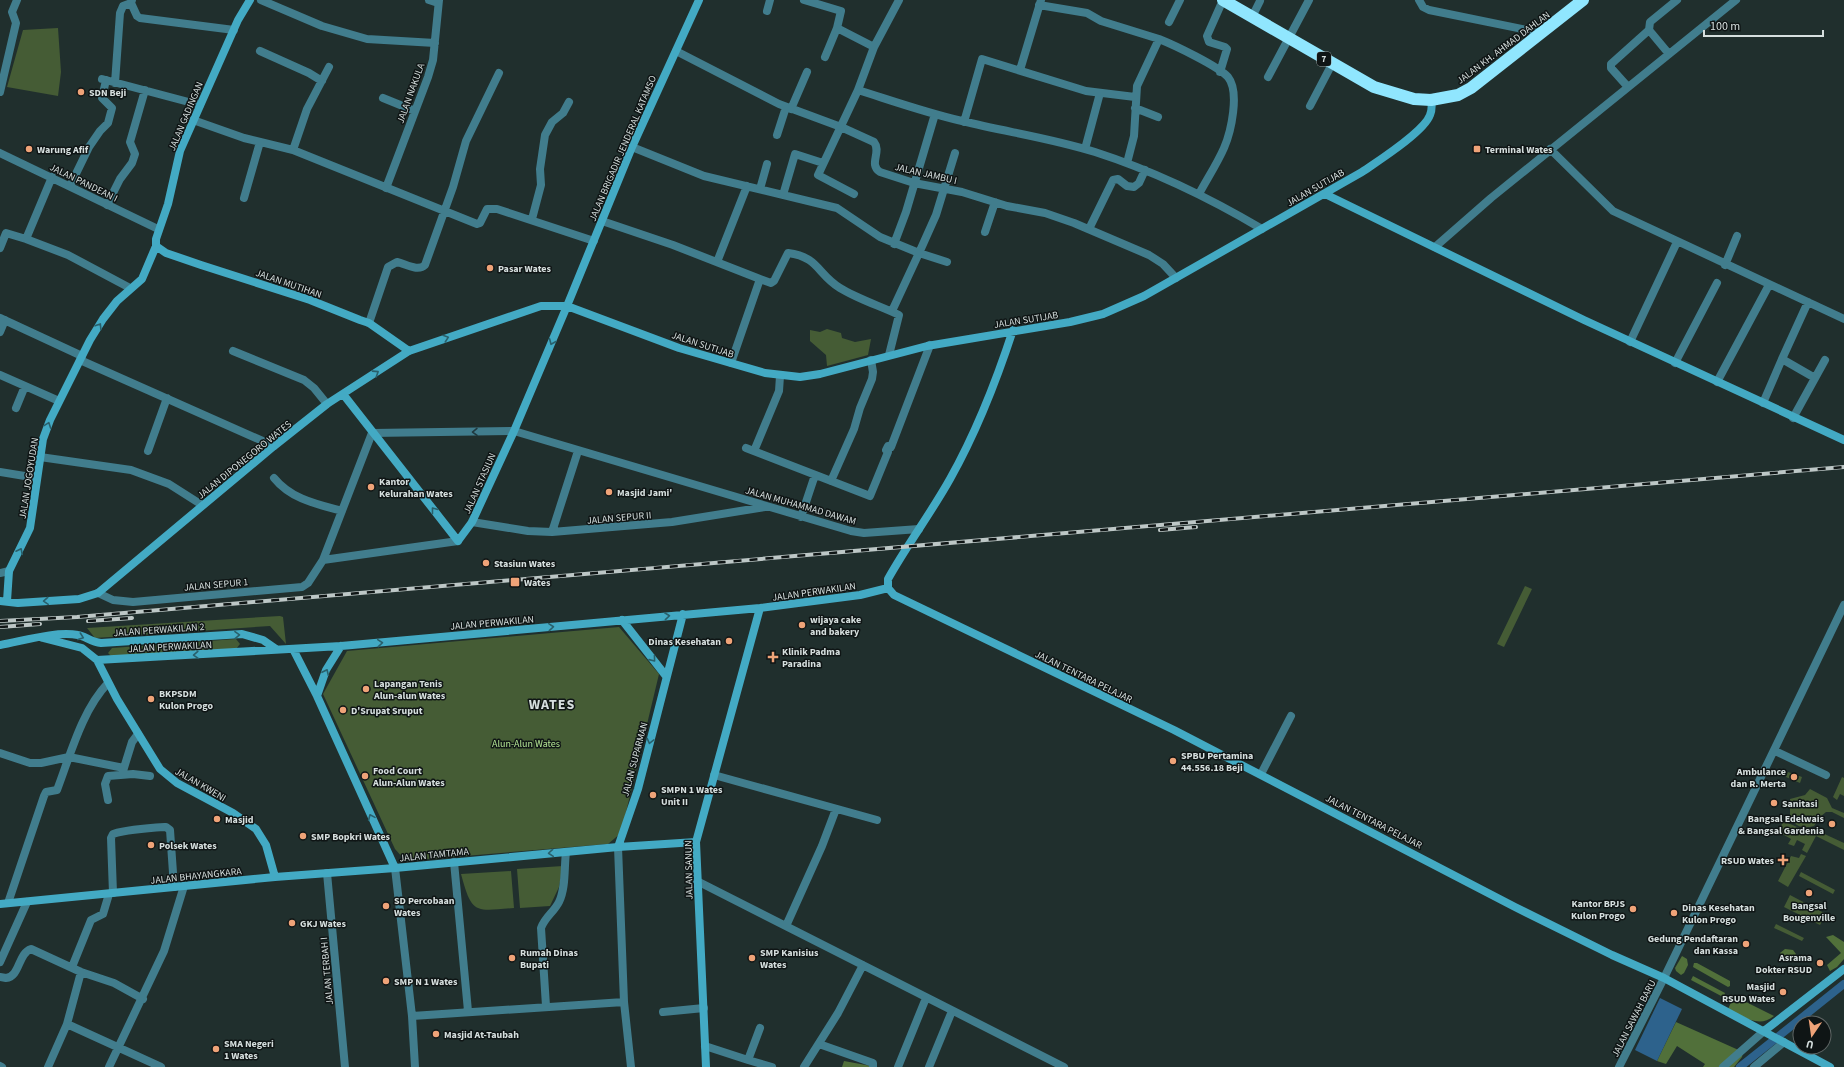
<svg xmlns="http://www.w3.org/2000/svg" width="1844" height="1067" font-family="'Source Sans 3',sans-serif">
<style>
.green{fill:#455c35}
.forest{fill:#51703a}
.water{fill:#2d628c}
.lines{fill:none;stroke-linecap:round;stroke-linejoin:round}
.canal{stroke:#2d628c;stroke-width:8}
.street{stroke:#417d8d;stroke-width:8}
.secondary{stroke:#43aac4;stroke-width:8}
.highway{stroke:#90e6fe;stroke-width:12}
.rail-casing{stroke:#bdc7c6;stroke-width:4}
.rail{stroke:#0f1515;stroke-width:2.5;stroke-dasharray:8;stroke-linecap:butt}
.oneway{stroke:#29606c}
.oneway2{stroke:#20393f}
.poi-dot{fill:#efa378;stroke:#0f1515;stroke-width:1.5}
.labels{text-anchor:middle;stroke-width:3;stroke-linejoin:round;paint-order:stroke}
.shield{fill:#0f1515;stroke:#9aa2a2;stroke-width:1}
.shield-label{font-size:9px;font-weight:bold;fill:#d6dfde}
.street-label{font-size:10px;fill:#d6dfde;stroke:#0f1515}
.poi-label{font-size:10px;font-weight:bold;fill:#d6dfde;stroke:#0f1515;text-anchor:start}
.park-label{font-size:10px;fill:#b4e594;stroke:#0f1515}
.district-label{font-size:14px;font-weight:bold;letter-spacing:1px;fill:#d6dfde;stroke:#0f1515}
</style>
<rect width="100%" height="100%" fill="#202f2d"/>
<path class="green" d="M 58,28 L 61,72 L 58,96 L 7,87 L 23,30 Z
M 827,329 L 841,333 L 842,338 L 855,342 L 871,339 L 868,355 L 827,366 L 826,355 L 810,341 L 810,330 L 820,332 Z
M 1525,586 L 1532,589 L 1504,647 L 1497,644 Z
M 280,616 L 283,617 L 286,644 L 270,626 L 95,638 L 87,628 Z
M 619,627 L 659,674 L 621,833 L 608,844 L 416,860 L 403,858 L 395,849 L 323,694 L 347,651 Z
M 236,639 L 240,644 L 236,649 L 112,657 L 108,653 L 112,648 Z
M 1788,772 L 1802,777 L 1800,783 L 1786,777 Z
M 1842,777 L 1844,778 L 1844,796 L 1840,794 L 1837,800 L 1833,797 Z
M 1810,789 L 1827,798 L 1832,808 L 1844,813 L 1844,818 L 1832,812 L 1826,812 L 1820,817 L 1814,826 C 1803,829 1797,827 1790,819 L 1790,799 L 1805,795 Z
M 1783,821 L 1816,835 L 1818,831 L 1844,843 L 1844,850 L 1816,836 L 1807,853 L 1802,850 L 1805,844 L 1797,840 L 1794,846 L 1788,844 L 1791,839 L 1779,832 Z
M 1801,854 L 1806,856 L 1788,887 L 1778,881 L 1791,856 L 1799,858 Z
M 563,866 L 559,887 L 550,906 L 520,908 L 517,869 Z
M 511,871 L 514,908 C 475,911 472,915 461,874 Z
M 1801,872 L 1835,890 L 1833,894 L 1799,876 Z
M 1790,895 L 1826,914 L 1820,925 L 1784,907 Z
M 1776,924 L 1804,938 L 1802,941 L 1774,928 Z"/>
<path class="forest" d="M 1833,935 L 1844,942 L 1844,959 L 1837,967 L 1830,971 L 1827,965 L 1841,953 L 1826,937 Z
M 1785,949 L 1793,950 L 1796,954 C 1794,958 1787,962 1783,962 L 1780,953 Z
M 1682,956 L 1687,959 L 1688,965 L 1684,973 L 1681,975 L 1676,971 L 1675,968 Z
M 1694,963 L 1697,963 L 1730,981 L 1730,986 L 1728,987 L 1693,967 Z
M 1693,976 L 1725,993 L 1724,996 L 1723,997 L 1691,980 Z
M 1734,996 L 1774,1016 C 1758,1029 1744,1016 1728,1009 Z
M 1676,1022 L 1743,1052 L 1742,1057 L 1734,1067 L 1703,1067 L 1705,1064 L 1677,1046 L 1666,1064 L 1657,1061 Z
M 844,1061 L 871,1066 L 871,1067 L 842,1067 Z"/>
<path class="water" d="M 1660,998 L 1682,1009 L 1657,1061 L 1635,1050 Z"/>
<g class="lines">
<path class="canal" d="M 1740,1067 L 1844,984"/>
<path class="street" d="M 261,0 L 322,26 L 367,39 L 435,43
M 429,0 L 438,3
M 804,0 L 841,11 L 837,28 L 874,47
M 1419,0 L 1423,7 L 1429,10 L 1542,33
M 131,3 L 137,16 L 140,18 L 234,30
M 1039,5 L 1087,13 L 1101,21 L 1159,39
M 767,11 L 770,0
M 1252,17 L 1260,1
M 1169,22 L 1180,0
M 260,51 L 309,73 L 322,81
M 676,51 L 779,104 L 841,127 L 874,142 C 882,152 868,164 880,172 L 914,183 L 962,192 L 1007,206 L 1045,213 L 1074,223 L 1149,255 L 1163,264 L 1176,278
M 1669,54 L 1649,30 L 1650,22 L 1677,0
M 825,57 L 837,28
M 1020,70 L 1041,0
M 1220,72 L 1227,49 L 1225,47 L 1209,42 L 1207,36 L 1223,0
M 1268,77 L 1309,0
M 102,79 L 200,105
M 115,83 L 120,13 L 123,6 L 131,3 L 132,0
M 1628,87 L 1611,68 L 1611,64 L 1649,30
M 858,90 L 874,47 L 899,0
M 0,92 L 16,23 L 12,12 L 17,0
M 383,98 L 415,111
M 1310,106 L 1332,64
M 1135,108 L 1158,117
M 791,109 L 807,72
M 193,120 L 244,138 L 293,150 L 477,224 L 480,223 L 487,209 L 497,209 L 594,241
M 964,122 L 982,59 L 1086,91 L 1135,97
M 777,135 L 786,107
M 632,147 L 704,176 L 837,208 L 880,237 L 919,253 L 936,215 L 955,153
M 1085,149 L 1100,93
M 1550,149 L 1613,211 L 1844,319
M 293,150 L 307,109 L 329,67
M 0,153 L 158,229
M 1127,163 L 1134,136 L 1137,86 L 1159,39 C 1174,45 1218,66 1228,77 C 1240,92 1231,132 1224,148 C 1217,164 1207,179 1199,194
M 70,186 L 89,147 L 100,131 L 108,123 L 112,108 L 102,98 L 106,80
M 386,188 L 428,77 L 433,60 L 439,0
M 760,189 L 767,164
M 854,194 L 818,175 L 858,90 C 893,101 927,113 962,121 C 1006,132 1051,138 1095,152 C 1154,171 1208,197 1262,229
M 783,195 L 795,154 L 823,163
M 244,198 L 260,142
M 107,205 L 120,179 L 132,163 L 135,154 L 130,142 L 145,90
M 532,219 L 541,185 L 540,169 L 545,135 L 552,122 L 563,113 L 569,102
M 602,221 L 673,245 L 760,279 L 731,363
M 1089,229 L 1113,180 L 1118,179 L 1127,186 L 1134,187 L 1139,183 L 1145,170
M 985,232 L 995,202
M 26,239 L 68,255 L 130,288
M 894,244 L 906,212 L 935,114
M 1435,247 L 1491,198 L 1736,0
M 0,248 L 6,233 L 26,239 L 52,177
M 717,262 L 747,186
M 1725,265 L 1737,236
M 760,279 L 771,283 L 774,281 L 788,253 C 819,257 817,274 840,288 C 858,299 880,306 899,315 L 889,355
M 892,311 L 919,253 L 947,262
M 0,318 L 82,356
M 369,323 L 388,267 L 397,262 C 406,264 418,272 425,265 L 453,187 L 466,141 L 499,73
M 0,332 L 5,320
M 1630,342 L 1677,242
M 233,351 L 304,380 L 314,388 L 327,404
M 1782,359 L 1808,302
M 80,360 L 274,446
M 1675,363 L 1717,283
M 0,375 L 59,401
M 1717,382 L 1769,285
M 1763,403 L 1782,359 L 1815,378
M 16,408 L 25,386
M 1793,418 L 1825,360
M 746,448 L 870,496 L 888,452 L 886,450 L 888,446 L 891,447 L 930,345
M 148,451 L 167,398
M 754,451 L 779,391 L 780,376
M 40,457 L 131,470 L 169,484 L 202,505
M 0,472 L 37,478
M 274,478 C 291,499 316,504 342,511
M 831,481 L 854,429 L 860,408 L 872,379 L 873,372 L 871,360
M 801,517 L 815,475
M 472,522 L 528,531 L 552,532 L 672,522 L 765,507
M 552,532 L 578,451
M 323,560 L 458,541
M 0,573 L 9,571
M 98,593 L 113,600 L 133,602 L 302,587 L 308,583 L 323,560 L 372,433 L 514,431 L 851,531 L 864,533 L 919,529
M 1775,751 L 1826,775
M 0,753 L 30,763 L 41,763 L 69,757 L 124,768
M 123,771 L 132,742 L 138,734
M 1261,774 L 1291,716
M 714,775 L 877,820
M 108,800 L 105,784 L 108,776 L 133,774 L 150,776
M 618,847 L 624,1002 L 631,1067
M 454,862 L 468,1011
M 395,868 L 412,1016 L 415,1067
M 327,873 L 345,1067
M 697,881 L 1064,1067
M 113,893 L 111,838 L 113,834 C 130,829 149,828 166,827 L 170,830 L 174,887
M 8,903 L 44,796 L 46,792 L 57,790 C 70,756 82,710 108,683
M 786,926 L 822,846 L 836,809
M 0,962 L 27,902
M 72,967 L 91,920 L 103,914 L 109,894
M 0,977 L 6,978 C 20,977 18,953 31,949 L 81,972 L 114,983 L 143,999
M 546,1006 L 541,928 C 545,917 554,912 559,902 C 566,888 564,868 566,852
M 663,1012 L 704,1008
M 412,1016 L 624,1002
M 67,1024 L 161,1067
M 819,1044 L 873,1063 L 873,1067
M 705,1046 L 748,1060 L 760,1028
M 748,1060 L 772,1067
M 0,1066 L 2,1067
M 48,1067 L 67,1024 L 81,972
M 109,1067 L 164,951 L 184,886
M 804,1067 L 838,1013 L 863,965
M 898,1067 L 926,998
M 929,1067 L 952,1011
M 1619,1067 L 1664,978 L 1844,605
M 1723,1067 L 1764,1031
M 1754,1067 L 1784,1042"/>
<path class="secondary" d="M 1325,194 L 1584,320 L 1844,440
M 156,246 L 166,253 L 201,265 L 310,300 L 360,320 L 369,323 L 409,351
M 1013,330 C 996,382 977,431 950,479 C 931,513 907,545 888,579 L 888,588 L 894,595 L 1174,730 L 1515,907 L 1612,955 L 1664,978 L 1830,1067
M 343,394 L 458,541 L 472,522 L 514,431 L 567,306 L 632,147 L 699,0
M 0,601 L 18,603 L 79,599 L 98,593 L 274,446 L 327,404 L 409,351 L 541,306 L 567,306 L 679,348 L 765,373 L 800,377 L 820,374 L 927,346 L 1070,322 L 1103,314 L 1144,296 L 1362,172 C 1378,161 1424,132 1430,115 C 1432,110 1432,105 1431,100
M 7,601 L 9,571 L 30,528 L 43,439 L 50,420 L 90,340 L 103,319 L 117,301 L 142,279 L 156,246 L 156,239 L 168,204 L 180,151 L 238,20 L 250,0
M 622,620 L 666,676
M 43,638 L 82,648 L 97,660 L 117,699 L 160,769 L 177,783 L 233,813 L 256,829 L 266,845 L 275,877
M 0,645 C 23,641 55,631 78,635 C 85,636 91,642 101,643 L 242,634 L 263,640 L 276,649
M 341,646 L 326,670 L 317,696 L 395,868 L 618,847 L 696,842
M 293,649 L 317,696
M 97,660 L 341,646 L 760,608 L 860,595 L 888,588
M 618,847 L 638,789 L 683,614
M 0,904 L 275,877 L 395,868
M 1764,1031 L 1844,969
M 706,1067 L 696,842 L 760,608"/>
<path class="highway" d="M 1223,0 L 1374,87 L 1414,99 L 1431,100 L 1458,95 L 1471,88 L 1583,0"/>
<defs>
<path id="rail" d="M 1160,530 L 1196,527
M 0,621 L 77,617 L 183,608 L 1844,467
M 88,621 L 132,618
M 0,627 L 40,624"/>
</defs>
<use href="#rail" class="rail-casing"/>
<use href="#rail" class="rail"/>
</g>
<defs><path id="oneway-chevron" d="M-2-3.5L2.5 0L-2 3.5" fill="none" stroke-width="1.6" stroke-linecap="round" stroke-linejoin="round"/></defs>
<g class="oneway">
<use href="#oneway-chevron" transform="translate(99 326) rotate(-58)"/>
<use href="#oneway-chevron" transform="translate(446 338) rotate(-19)"/>
<use href="#oneway-chevron" transform="translate(552 342) rotate(113)"/>
<use href="#oneway-chevron" transform="translate(376 373) rotate(-33)"/>
<use href="#oneway-chevron" transform="translate(48 425) rotate(-70)"/>
<use href="#oneway-chevron" transform="translate(434 510) rotate(-128)"/>
<use href="#oneway-chevron" transform="translate(20 551) rotate(-63)"/>
<use href="#oneway-chevron" transform="translate(46 601) rotate(176)"/>
<use href="#oneway-chevron" transform="translate(667 616) rotate(-6)"/>
<use href="#oneway-chevron" transform="translate(551 627) rotate(-5)"/>
<use href="#oneway-chevron" transform="translate(237 635) rotate(-1)"/>
<use href="#oneway-chevron" transform="translate(81 637) rotate(20)"/>
<use href="#oneway-chevron" transform="translate(380 643) rotate(-5)"/>
<use href="#oneway-chevron" transform="translate(196 655) rotate(177)"/>
<use href="#oneway-chevron" transform="translate(653 659) rotate(51)"/>
<use href="#oneway-chevron" transform="translate(326 672) rotate(-65)"/>
<use href="#oneway-chevron" transform="translate(650 741) rotate(104)"/>
<use href="#oneway-chevron" transform="translate(371 817) rotate(-114)"/>
<use href="#oneway-chevron" transform="translate(551 853) rotate(175)"/>
</g>
<use class="oneway2" href="#oneway-chevron" transform="translate(475 432) rotate(179)"/>
<g class="poi-dot">
<circle cx="81" cy="92" r="4"/>
<circle cx="29" cy="149" r="4"/>
<rect x="1473" y="145" width="8" height="8" rx="2"/>
<circle cx="490" cy="268" r="4"/>
<circle cx="371" cy="487" r="4"/>
<circle cx="609" cy="492" r="4"/>
<circle cx="486" cy="563" r="4"/>
<rect x="510" y="577" width="10" height="10" rx="2"/>
<circle cx="802" cy="625" r="4"/>
<circle cx="729" cy="641" r="4"/>
<path d="M771 651h4v4h4v4h-4v4h-4v-4h-4v-4h4z"/>
<circle cx="366" cy="689" r="4"/>
<circle cx="151" cy="699" r="4"/>
<circle cx="343" cy="710" r="4"/>
<circle cx="1173" cy="761" r="4"/>
<circle cx="365" cy="776" r="4"/>
<circle cx="1794" cy="777" r="4"/>
<circle cx="653" cy="795" r="4"/>
<circle cx="1774" cy="803" r="4"/>
<circle cx="217" cy="819" r="4"/>
<circle cx="1832" cy="824" r="4"/>
<circle cx="303" cy="836" r="4"/>
<circle cx="151" cy="845" r="4"/>
<path d="M1781 854h4v4h4v4h-4v4h-4v-4h-4v-4h4z"/>
<circle cx="1809" cy="893" r="4"/>
<circle cx="386" cy="906" r="4"/>
<circle cx="1633" cy="909" r="4"/>
<circle cx="1674" cy="913" r="4"/>
<circle cx="292" cy="923" r="4"/>
<circle cx="1746" cy="944" r="4"/>
<circle cx="512" cy="958" r="4"/>
<circle cx="752" cy="958" r="4"/>
<circle cx="1820" cy="963" r="4"/>
<circle cx="386" cy="981" r="4"/>
<circle cx="1783" cy="992" r="4"/>
<circle cx="436" cy="1034" r="4"/>
<circle cx="216" cy="1049" r="4"/>
</g>
<g class="labels">
<rect class="shield" x="1317" y="52" width="14" height="14" rx="3"/>
<g class="shield-label">
<text x="1324" y="62">7</text>
</g>
<g class="street-label">
<text transform="translate(1503 47) rotate(-37)" y="4">JALAN KH. AHMAD DAHLAN</text>
<text transform="translate(410 93) rotate(-70)" y="4">JALAN NAKULA</text>
<text transform="translate(185 116) rotate(-67)" y="4">JALAN GADINGAN</text>
<text transform="translate(622 148) rotate(-67)" y="4">JALAN BRIGADIR JENDERAL KATAMSO</text>
<text transform="translate(926 173) rotate(13)" y="4">JALAN JAMBU I</text>
<text transform="translate(84 182) rotate(26)" y="4">JALAN PANDEAN I</text>
<text transform="translate(1315 187) rotate(-30)" y="4">JALAN SUTIJAB</text>
<text transform="translate(289 283) rotate(19)" y="4">JALAN MUTIHAN</text>
<text transform="translate(1026 319) rotate(-9)" y="4">JALAN SUTIJAB</text>
<text transform="translate(703 344) rotate(18)" y="4">JALAN SUTIJAB</text>
<text transform="translate(244 459) rotate(-39)" y="4">JALAN DIPONEGORO WATES</text>
<text transform="translate(28 478) rotate(-81)" y="4">JALAN JOGOYUDAN</text>
<text transform="translate(479 483) rotate(-66)" y="4">JALAN STASIUN</text>
<text transform="translate(801 505) rotate(16)" y="4">JALAN MUHAMMAD DAWAM</text>
<text transform="translate(619 517) rotate(-5)" y="4">JALAN SEPUR II</text>
<text transform="translate(216 584) rotate(-5)" y="4">JALAN SEPUR 1</text>
<text transform="translate(814 591) rotate(-8)" y="4">JALAN PERWAKILAN</text>
<text transform="translate(492 622) rotate(-5)" y="4">JALAN PERWAKILAN</text>
<text transform="translate(159 629) rotate(-4)" y="4">JALAN PERWAKILAN 2</text>
<text transform="translate(170 646) rotate(-3)" y="4">JALAN PERWAKILAN</text>
<text transform="translate(1084 676) rotate(26)" y="4">JALAN TENTARA PELAJAR</text>
<text transform="translate(634 759) rotate(-75)" y="4">JALAN SUPARMAN</text>
<text transform="translate(201 784) rotate(30)" y="4">JALAN KWENI</text>
<text transform="translate(1374 821) rotate(27)" y="4">JALAN TENTARA PELAJAR</text>
<text transform="translate(434 854) rotate(-6)" y="4">JALAN TAMTAMA</text>
<text transform="translate(688 870) rotate(-91)" y="4">JALAN SANUN</text>
<text transform="translate(196 875) rotate(-6)" y="4">JALAN BHAYANGKARA</text>
<text transform="translate(326 971) rotate(-95)" y="4">JALAN TERBAH I</text>
<text transform="translate(1633 1018) rotate(-63)" y="4">JALAN SAWAH BARU</text>
</g>
<g class="poi-label">
<text x="89" y="96">SDN Beji</text>
<text x="37" y="153">Warung Afif</text>
<text x="1485" y="153">Terminal Wates</text>
<text x="498" y="272">Pasar Wates</text>
<text x="379" y="485">Kantor<tspan x="379" dy="12">Kelurahan Wates</tspan></text>
<text x="617" y="496">Masjid Jami'</text>
<text x="494" y="567">Stasiun Wates</text>
<text x="524" y="586">Wates</text>
<text x="810" y="623">wijaya cake<tspan x="810" dy="12">and bakery</tspan></text>
<text x="721" y="645" text-anchor="end">Dinas Kesehatan</text>
<text x="782" y="655">Klinik Padma<tspan x="782" dy="12">Paradina</tspan></text>
<text x="374" y="687">Lapangan Tenis<tspan x="374" dy="12">Alun-alun Wates</tspan></text>
<text x="159" y="697">BKPSDM<tspan x="159" dy="12">Kulon Progo</tspan></text>
<text x="351" y="714">D'Srupat Sruput</text>
<text x="1181" y="759">SPBU Pertamina<tspan x="1181" dy="12">44.556.18 Beji</tspan></text>
<text x="373" y="774">Food Court<tspan x="373" dy="12">Alun-Alun Wates</tspan></text>
<text x="1786" y="775" text-anchor="end">Ambulance<tspan x="1786" dy="12">dan R. Merta</tspan></text>
<text x="661" y="793">SMPN 1 Wates<tspan x="661" dy="12">Unit II</tspan></text>
<text x="1782" y="807">Sanitasi</text>
<text x="1824" y="822" text-anchor="end">Bangsal Edelwais<tspan x="1824" dy="12">&amp; Bangsal Gardenia</tspan></text>
<text x="225" y="823">Masjid</text>
<text x="311" y="840">SMP Bopkri Wates</text>
<text x="159" y="849">Polsek Wates</text>
<text x="1774" y="864" text-anchor="end">RSUD Wates</text>
<text x="394" y="904">SD Percobaan<tspan x="394" dy="12">Wates</tspan></text>
<text x="1625" y="907" text-anchor="end">Kantor BPJS<tspan x="1625" dy="12">Kulon Progo</tspan></text>
<text x="1809" y="909" text-anchor="middle">Bangsal<tspan x="1809" dy="12">Bougenville</tspan></text>
<text x="1682" y="911">Dinas Kesehatan<tspan x="1682" dy="12">Kulon Progo</tspan></text>
<text x="300" y="927">GKJ Wates</text>
<text x="1738" y="942" text-anchor="end">Gedung Pendaftaran<tspan x="1738" dy="12">dan Kassa</tspan></text>
<text x="520" y="956">Rumah Dinas<tspan x="520" dy="12">Bupati</tspan></text>
<text x="760" y="956">SMP Kanisius<tspan x="760" dy="12">Wates</tspan></text>
<text x="1812" y="961" text-anchor="end">Asrama<tspan x="1812" dy="12">Dokter RSUD</tspan></text>
<text x="394" y="985">SMP N 1 Wates</text>
<text x="1775" y="990" text-anchor="end">Masjid<tspan x="1775" dy="12">RSUD Wates</tspan></text>
<text x="444" y="1038">Masjid At-Taubah</text>
<text x="224" y="1047">SMA Negeri<tspan x="224" dy="12">1 Wates</tspan></text>
</g>
<g class="park-label">
<text x="526" y="747">Alun-Alun Wates</text>
</g>
<g class="district-label">
<text x="552" y="709">WATES</text>
</g>
</g>
<g transform="translate(1812 1035) rotate(193)"><circle r="19" fill="#0f1515" stroke="#5f6665"/>
<path d="M0-3L7 15L0 10L-7 15Z" fill="#efa378"/>
<text y="-6" font-size="11" font-weight="bold" text-anchor="middle" fill="#d6dfde">U</text>
</g>
<path d="M1704 30v6h119v-6" fill="none" stroke="#d6dfde" stroke-width="2"/>
<text x="1710" y="30" font-size="12" fill="#d6dfde" stroke="#0f1515" stroke-width="3" paint-order="stroke">100 m</text>
</svg>
